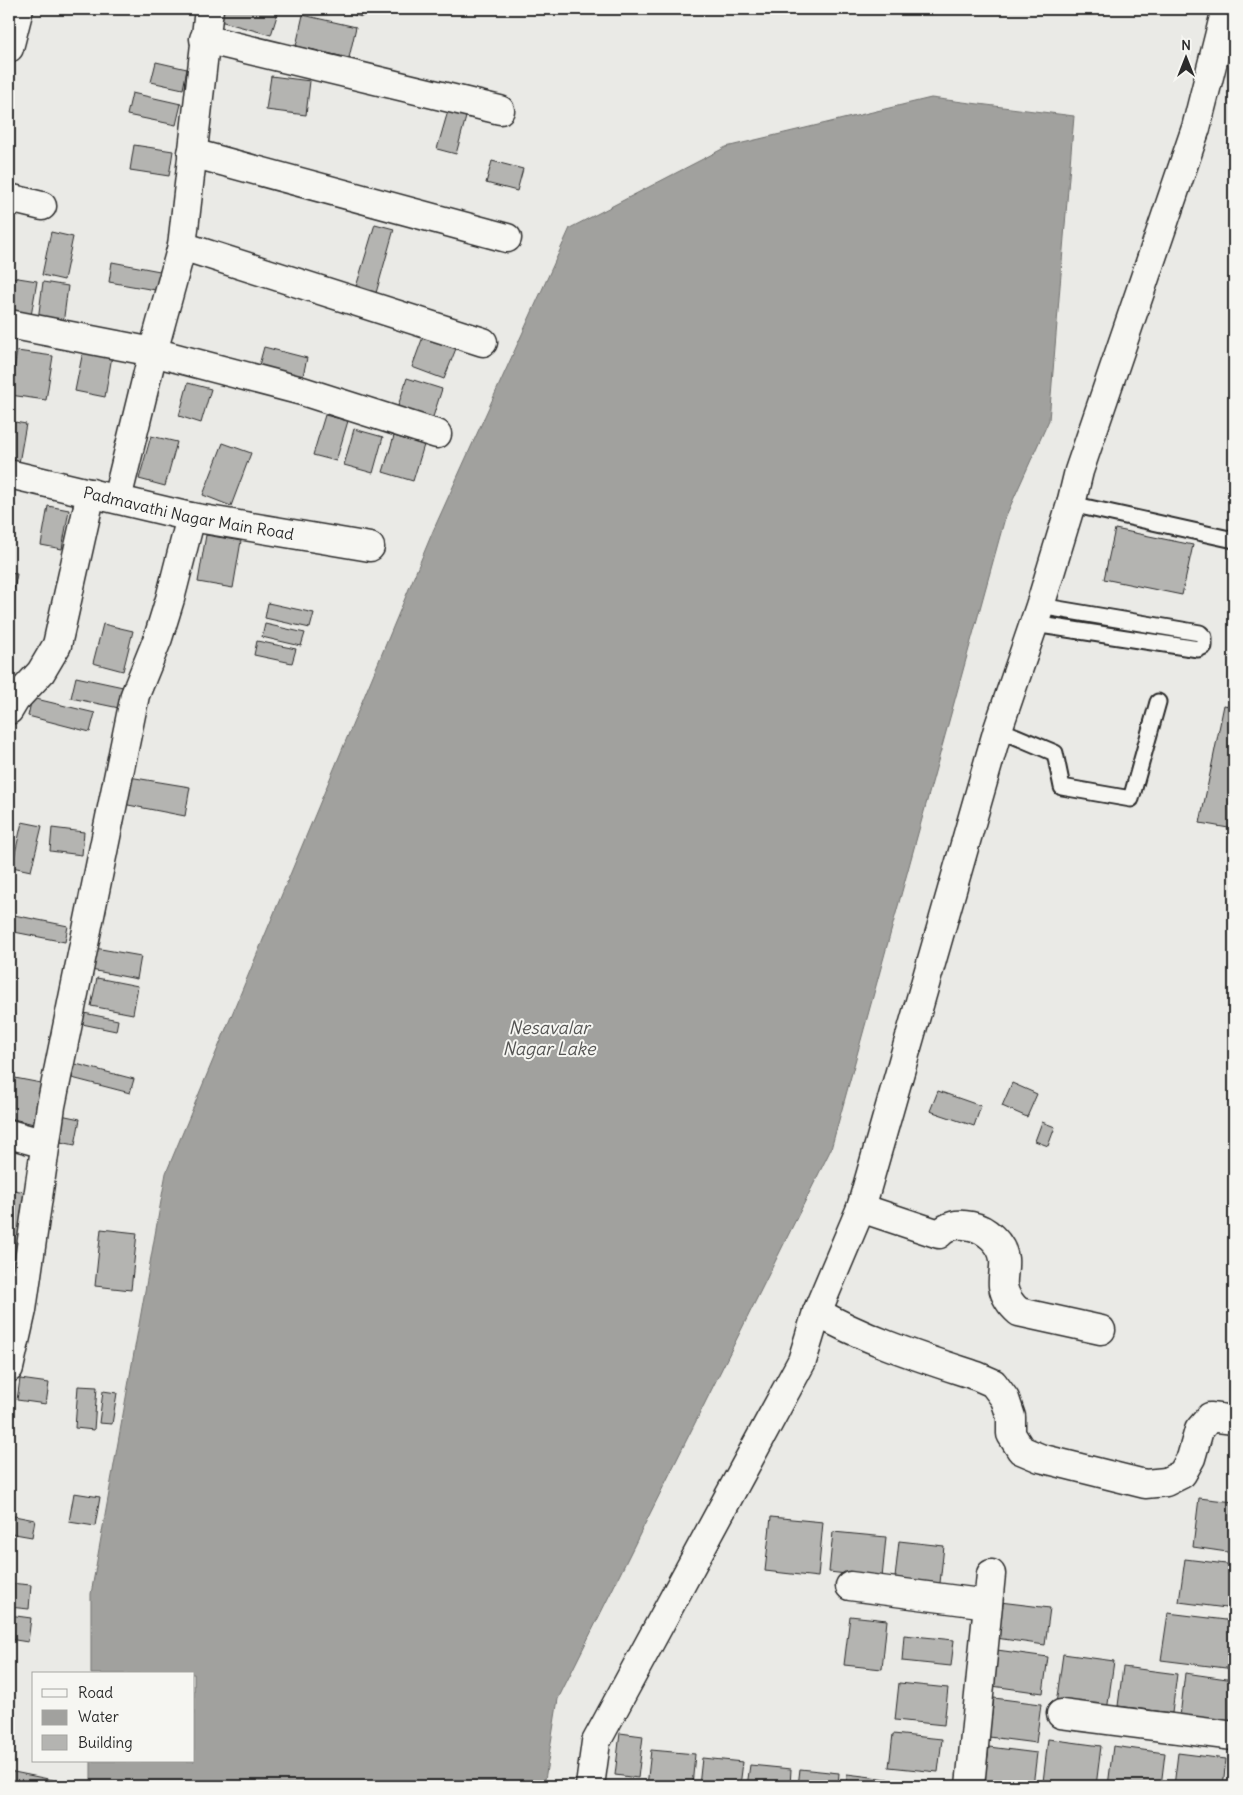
<svg xmlns="http://www.w3.org/2000/svg" width="1243" height="1795" font-family="Delius,sans-serif">
<style>
.water{fill:#a1a19e;stroke:#727270}
.building{fill:#b4b4b1;stroke:#2b2b2b}
.lines{fill:none;stroke-linecap:round;stroke-linejoin:round}
.lane-casing{stroke:#2b2b2b;stroke-width:19}
.street-casing{stroke:#2b2b2b;stroke-width:31}
.secondary-casing{stroke:#2b2b2b;stroke-width:31}
.lane{stroke:#f6f6f2;stroke-width:15}
.street{stroke:#f6f6f2;stroke-width:28}
.secondary{stroke:#f6f6f2;stroke-width:28}
.labels{text-anchor:middle;stroke-width:4;stroke-linejoin:round;paint-order:stroke}
.street-label{font-size:16px;fill:#2b2b2b;stroke:#f6f6f2}
.water-label{font-size:18px;font-style:italic;fill:#545453;stroke:#f6f6f2}
</style>
<rect width="100%" height="100%" fill="#eaeae6"/>
<filter id="ink" filterUnits="userSpaceOnUse"><feTurbulence type="fractalNoise" baseFrequency=".02" numOctaves="2"/><feDisplacementMap in="SourceGraphic" scale="10" xChannelSelector="R" yChannelSelector="G"/><feConvolveMatrix kernelMatrix="1 2 1 2 8 2 1 2 1" color-interpolation-filters="sRGB"/></filter>
<g filter="url(#ink)">
<path class="water" d="M 931,98 L 1074,116 L 1049,420 L 1005,518 L 831,1149 L 558,1699 L 544,1786 L 91,1786 L 91,1761 L 194,1761 L 194,1674 L 91,1674 L 91,1594 L 166,1173 L 433,531 L 570,228 L 726,147 Z"/>
<path class="building" d="M 219,9 L 279,9 L 271,35 L 216,20 Z
M 331,9 L 364,9 L 362,17 Z
M 303,15 L 356,27 L 349,58 L 296,46 Z
M 156,62 L 187,69 L 183,89 L 151,82 Z
M 271,76 L 310,81 L 306,115 L 266,110 Z
M 132,93 L 181,104 L 176,125 L 127,115 Z
M 448,111 L 466,117 L 456,154 L 437,149 Z
M 134,145 L 173,151 L 169,176 L 130,170 Z
M 492,161 L 523,169 L 517,191 L 486,183 Z
M 375,224 L 394,229 L 376,293 L 356,287 Z
M 51,232 L 73,237 L 64,280 L 42,275 Z
M 112,262 L 165,272 L 161,291 L 109,282 Z
M 12,277 L 37,281 L 31,316 L 9,313 L 9,298 Z
M 43,282 L 68,286 L 63,324 L 38,320 Z
M 424,334 L 457,346 L 444,379 L 412,367 Z
M 264,347 L 307,358 L 302,380 L 258,369 Z
M 17,351 L 53,356 L 46,400 L 10,395 Z
M 83,351 L 112,356 L 105,397 L 75,391 Z
M 407,378 L 442,389 L 432,420 L 397,409 Z
M 188,383 L 211,389 L 201,423 L 179,416 Z
M 325,415 L 348,421 L 336,461 L 313,455 Z
M 9,421 L 26,424 L 19,463 L 9,461 Z
M 354,429 L 383,437 L 373,473 L 344,465 Z
M 151,436 L 177,442 L 165,486 L 139,479 Z
M 394,436 L 424,445 L 413,481 L 383,472 Z
M 223,443 L 251,453 L 231,506 L 203,495 Z
M 48,506 L 69,510 L 62,549 L 41,545 Z
M 1115,529 L 1193,545 L 1182,595 L 1104,579 Z
M 206,535 L 241,541 L 233,588 L 198,582 Z
M 9,573 L 17,574 L 13,595 L 9,594 Z
M 268,603 L 314,613 L 310,628 L 265,618 Z
M 103,624 L 133,631 L 123,671 L 93,663 Z
M 265,624 L 305,633 L 301,646 L 262,637 Z
M 257,641 L 296,649 L 292,663 L 254,655 Z
M 76,677 L 123,687 L 119,708 L 71,698 Z
M 32,698 L 95,713 L 90,732 L 28,716 Z
M 1224,705 L 1234,707 L 1234,829 L 1200,823 Z
M 129,777 L 190,787 L 185,816 L 123,804 Z
M 22,822 L 42,826 L 31,871 L 12,867 Z
M 52,828 L 84,832 L 82,855 L 50,851 Z
M 9,914 L 68,926 L 65,942 L 9,931 Z
M 95,948 L 141,956 L 137,979 L 91,970 Z
M 97,978 L 138,986 L 133,1014 L 91,1006 Z
M 84,1013 L 118,1020 L 116,1031 L 82,1024 Z
M 76,1064 L 134,1079 L 130,1093 L 72,1078 Z
M 15,1078 L 46,1084 L 38,1125 L 9,1118 L 9,1107 Z
M 1012,1083 L 1037,1094 L 1027,1117 L 1002,1106 Z
M 938,1091 L 981,1106 L 974,1126 L 930,1111 Z
M 56,1114 L 80,1119 L 75,1145 L 51,1140 Z
M 1042,1122 L 1055,1127 L 1048,1146 L 1035,1141 Z
M 9,1189 L 25,1192 L 13,1282 L 9,1281 Z
M 101,1229 L 137,1233 L 131,1290 L 95,1286 Z
M 20,1379 L 49,1383 L 46,1404 L 17,1400 Z
M 78,1386 L 97,1387 L 94,1430 L 75,1428 Z
M 103,1391 L 117,1393 L 112,1424 L 99,1423 Z
M 74,1493 L 100,1497 L 95,1526 L 69,1522 Z
M 1199,1498 L 1234,1502 L 1234,1553 L 1193,1547 Z
M 9,1515 L 35,1520 L 32,1537 L 9,1533 Z
M 771,1517 L 823,1522 L 818,1577 L 765,1571 Z
M 833,1532 L 886,1537 L 882,1578 L 829,1572 Z
M 899,1541 L 944,1546 L 940,1583 L 895,1578 Z
M 1185,1559 L 1234,1565 L 1234,1609 L 1179,1602 Z
M 9,1583 L 31,1585 L 29,1609 L 9,1607 Z
M 1000,1602 L 1050,1608 L 1045,1645 L 996,1638 Z
M 1168,1613 L 1234,1621 L 1234,1669 L 1161,1660 Z
M 9,1615 L 31,1618 L 28,1642 L 9,1639 Z
M 850,1616 L 887,1620 L 882,1669 L 844,1665 Z
M 904,1635 L 954,1640 L 951,1666 L 902,1661 Z
M 997,1650 L 1048,1657 L 1043,1693 L 992,1686 Z
M 1063,1654 L 1114,1661 L 1107,1711 L 1056,1704 Z
M 1123,1667 L 1177,1674 L 1172,1713 L 1118,1706 Z
M 1185,1673 L 1234,1680 L 1234,1702 L 1231,1723 L 1180,1717 Z
M 899,1683 L 948,1688 L 944,1725 L 895,1720 Z
M 994,1698 L 1041,1704 L 1036,1743 L 989,1737 Z
M 620,1733 L 643,1736 L 638,1778 L 615,1775 Z
M 893,1734 L 942,1739 L 938,1772 L 889,1767 Z
M 1048,1739 L 1101,1746 L 1096,1786 L 1078,1786 L 1043,1782 Z
M 1113,1746 L 1165,1753 L 1161,1786 L 1108,1786 Z
M 989,1747 L 1037,1753 L 1033,1786 L 984,1786 Z
M 651,1750 L 695,1754 L 692,1786 L 647,1786 Z
M 1178,1753 L 1226,1759 L 1223,1786 L 1174,1786 Z
M 702,1758 L 743,1762 L 740,1786 L 699,1786 Z
M 750,1765 L 791,1769 L 790,1786 L 747,1786 Z
M 800,1769 L 839,1773 L 838,1786 L 798,1786 Z
M 9,1771 L 53,1780 L 52,1786 L 9,1786 Z
M 847,1774 L 888,1779 L 887,1786 L 846,1786 Z
M 898,1779 L 939,1784 L 939,1786 L 897,1786 Z"/>
<g class="lines">
<defs>
<path id="lane" d="M 1071,504 L 1234,540
M 1034,624 L 1198,649 L 1204,646 L 1204,637 L 1200,633 L 1040,606
M 998,729 L 1055,753 L 1062,787 L 1131,799 L 1158,702"/>
<g id="street">
<path d="M 204,39 L 500,110"/>
<path d="M 9,48 L 19,9"/>
<path d="M 192,153 L 507,238"/>
<path d="M 9,198 L 42,206"/>
<path d="M 182,246 L 483,342"/>
<path d="M 9,324 L 153,352 L 302,391 L 437,434"/>
<path id="s1" d="M 9,474 L 191,517 L 370,547"/>
<path d="M 117,499 L 153,352 L 182,246 L 209,9"/>
<path d="M 9,710 L 15,700 L 41,672 L 57,645 L 91,493"/>
<path d="M 9,1134 L 45,1144"/>
<path d="M 861,1208 L 939,1234 C 949,1225 957,1223 971,1226 C 986,1229 1002,1243 1004,1259 C 1005,1268 1002,1278 1003,1286 C 1005,1297 1012,1306 1019,1312 L 1101,1330"/>
<path d="M 817,1312 C 867,1341 923,1358 977,1376 L 993,1383 L 1005,1399 L 1011,1417 L 1011,1434 L 1021,1450 L 1040,1458 L 1145,1484 L 1166,1482 L 1182,1474 L 1191,1458 L 1199,1430 L 1210,1417 L 1234,1420"/>
<path d="M 9,1368 L 22,1310 L 51,1106 L 135,695 L 158,638 L 170,599 L 191,517"/>
<path d="M 850,1586 L 988,1604"/>
<path d="M 1061,1714 L 1234,1736"/>
<path d="M 970,1786 L 991,1574"/>
</g>
<path id="secondary" d="M 590,1786 L 596,1742 L 802,1361 L 817,1312 L 861,1208 L 998,729 L 1040,606 L 1071,504 L 1079,471 L 1196,128 L 1226,9"/>
</defs>
<use href="#lane" class="lane-casing"/>
<use href="#street" class="street-casing"/>
<use href="#secondary" class="secondary-casing"/>
<use href="#lane" class="lane"/>
<use href="#street" class="street"/>
<use href="#secondary" class="secondary"/>
</g>
</g>
<g class="labels">
<g class="street-label">
<text dy="6" stroke="none"><textPath href="#s1" startOffset="184">Padmavathi Nagar Main Road</textPath></text>
</g>
<g class="water-label">
<text x="549" y="1034">Nesavalar<tspan x="549" dy="21">Nagar Lake</tspan></text>
</g>
</g>
<rect width="1243" height="1795" fill="none" stroke="#f6f6f2" stroke-width="30"/>
<rect x="15" y="15" width="1213" height="1765" fill="none" stroke="#2b2b2b" stroke-width="2" filter="url(#ink)"/>
<rect x="32" y="1672" width="162" height="90" fill="#f6f6f2" stroke="#a5a5a2"/>
<rect x="42" y="1689" width="25" height="8" fill="#f6f6f2" stroke="#a5a5a2"/>
<text x="78" y="1698" font-size="15" fill="#2b2b2b">Road</text>
<rect x="42" y="1710" width="25" height="15" fill="#a1a19e" stroke="#a5a5a2"/>
<text x="78" y="1722" font-size="15" fill="#2b2b2b">Water</text>
<rect x="42" y="1735" width="25" height="15" fill="#b4b4b1" stroke="#a5a5a2"/>
<text x="78" y="1748" font-size="15" fill="#2b2b2b">Building</text>
<g transform="translate(1186 58)" stroke="#f6f6f2" stroke-width="4" paint-order="stroke">
<path d="M0-4L9 19L0 12L-9 19Z" fill="#2b2b2b"/>
<text y="-8" font-size="14" font-weight="bold" text-anchor="middle" fill="#2b2b2b">N</text>
</g>
</svg>
